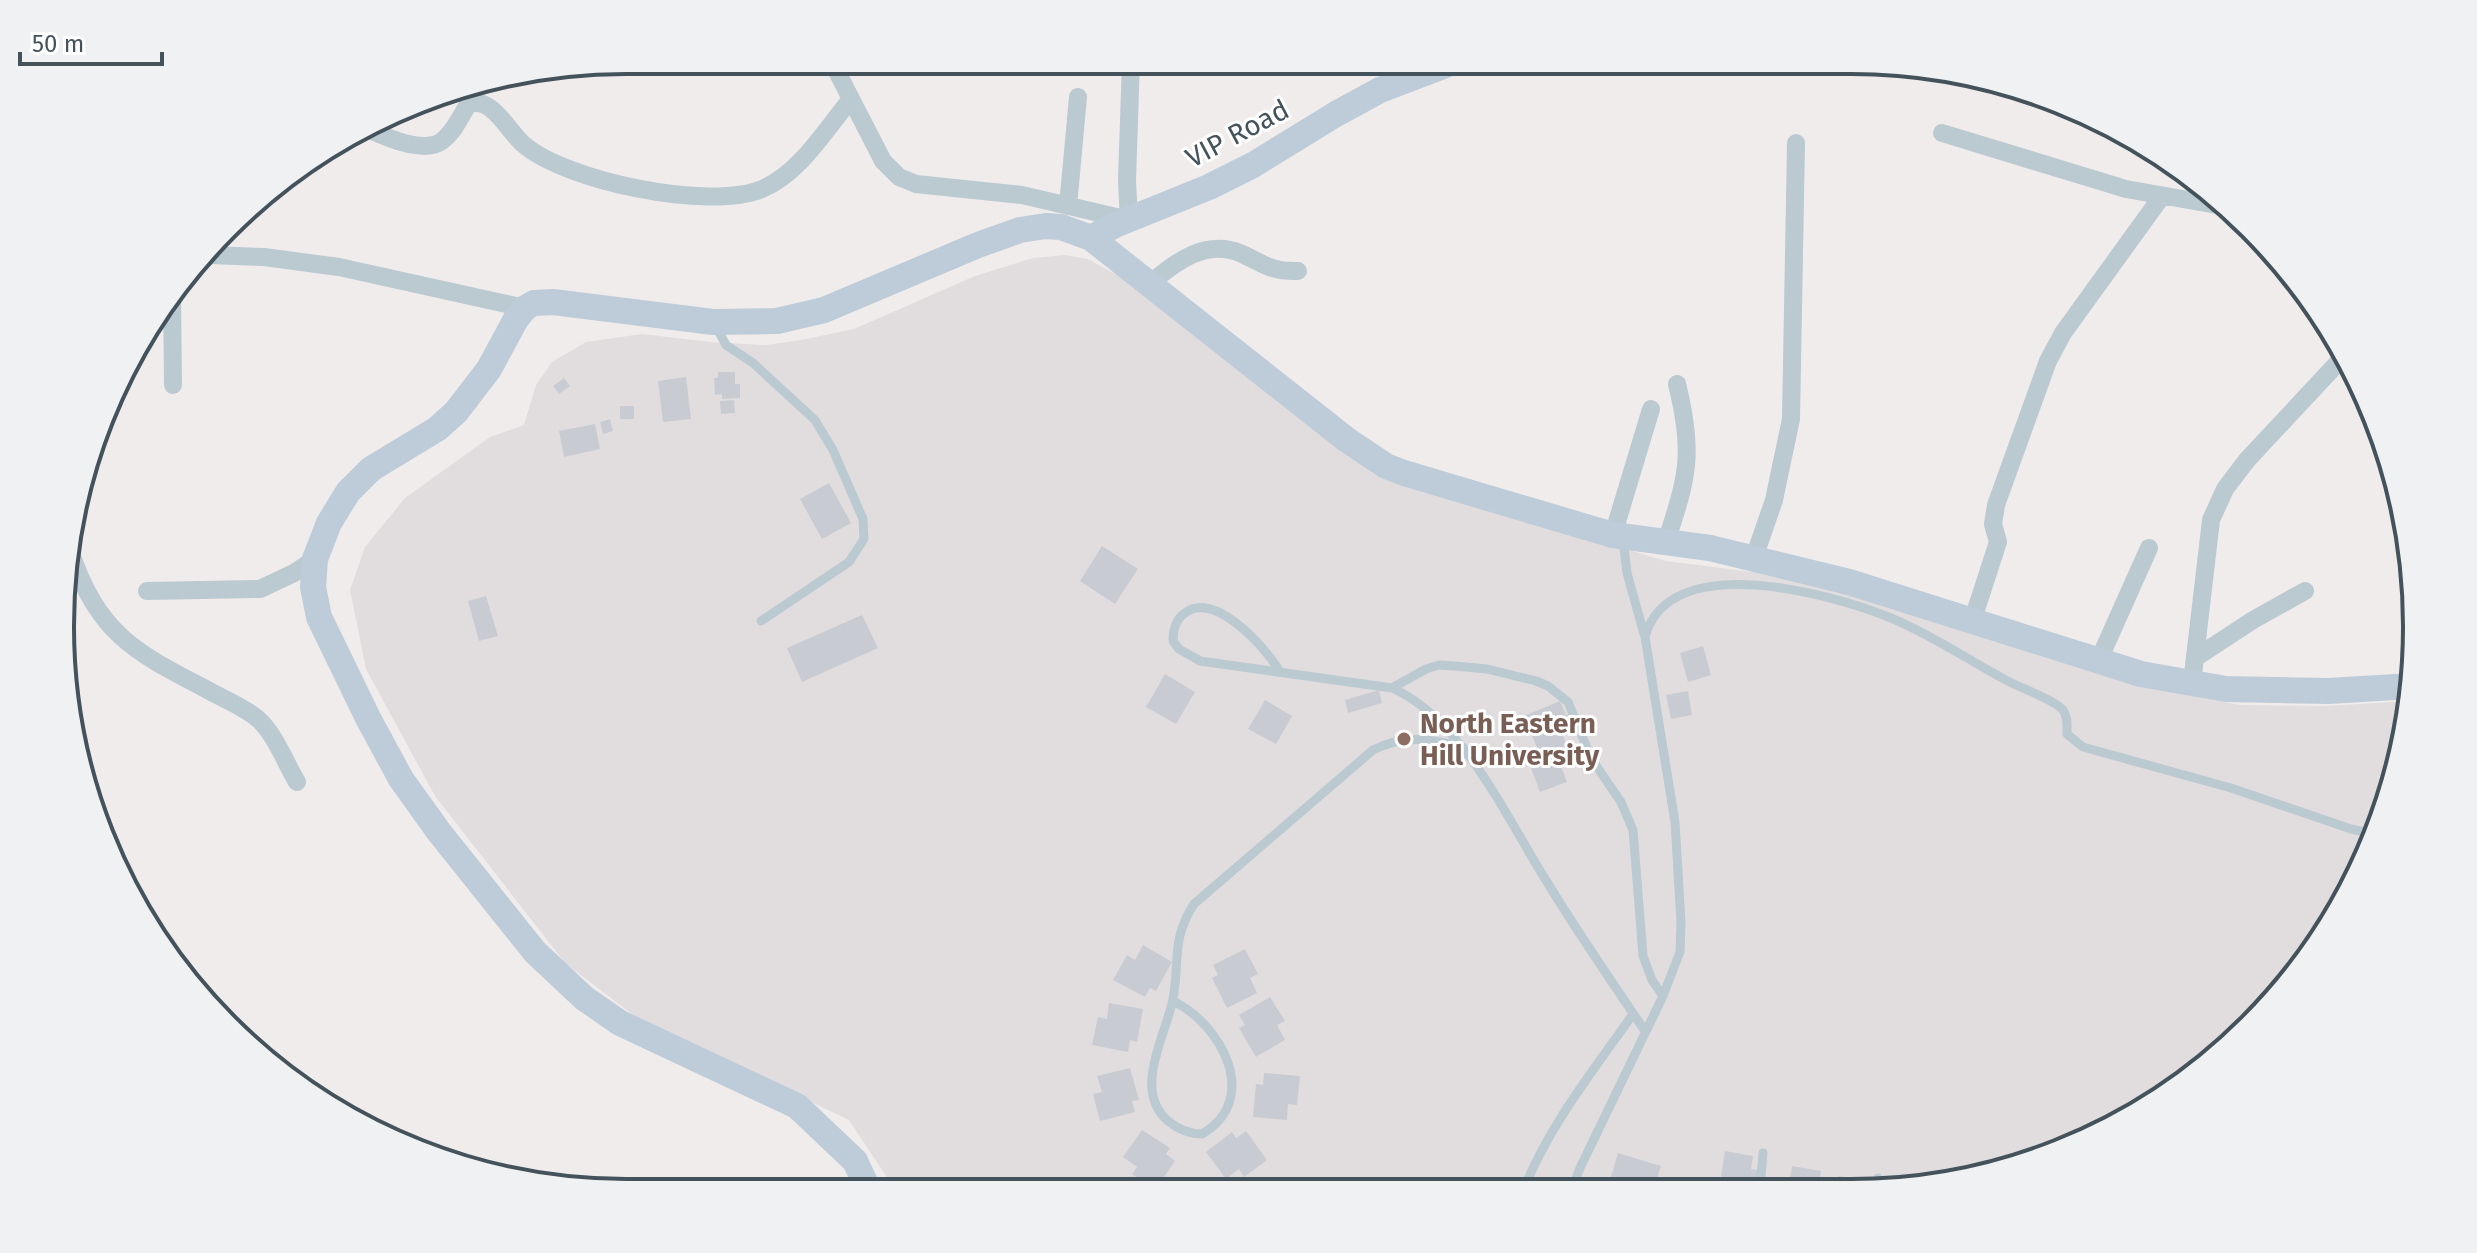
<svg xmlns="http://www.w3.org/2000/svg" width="2477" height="1253" font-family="'Fira Sans',sans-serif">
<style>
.education{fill:#e1ddde}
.building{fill:#c8ccd2}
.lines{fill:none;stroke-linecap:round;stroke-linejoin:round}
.lane{stroke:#bbc9d1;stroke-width:9}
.street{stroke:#bbc9d1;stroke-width:18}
.secondary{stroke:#bdccd8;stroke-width:26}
.education-dot{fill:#8d6e63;stroke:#fff;stroke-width:3}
.labels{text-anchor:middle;stroke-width:6;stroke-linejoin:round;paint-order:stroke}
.street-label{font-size:28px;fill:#43525b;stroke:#fff}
.education-label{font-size:28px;font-weight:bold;fill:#785e54;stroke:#fff;text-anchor:start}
.rim{fill:none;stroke:#43525b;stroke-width:4}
</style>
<rect width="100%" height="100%" fill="#f0ecec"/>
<path class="education" d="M 1065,255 L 1088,259 L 1124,279 L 1381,476 L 1666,561 L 1792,577 L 2144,686 L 2240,705 L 2325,706 L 2410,701 L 2398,773 L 2359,877 L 2300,972 L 2195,1076 L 2067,1150 L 1924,1188 L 896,1191 L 849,1120 L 641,1021 L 565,963 L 435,796 L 366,669 L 350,590 L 365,547 L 405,498 L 490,437 L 524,425 L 536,385 L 552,362 L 586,342 L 642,334 L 711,342 L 766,345 L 801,340 L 854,329 L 975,276 L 1033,258 Z"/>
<path class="building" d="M 718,372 L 735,372 L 735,384 L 740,384 L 740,398 L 722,399 L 722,394 L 715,395 L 714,378 L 718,378 Z
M 686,377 L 691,419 L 663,422 L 658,381 Z
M 564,378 L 570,386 L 559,394 L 553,386 Z
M 734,400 L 735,413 L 721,414 L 720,401 Z
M 620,406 L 634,406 L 634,419 L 620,419 Z
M 610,419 L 613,431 L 603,434 L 600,422 Z
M 595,424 L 600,449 L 564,457 L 559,431 Z
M 829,483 L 851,523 L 822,539 L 800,499 Z
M 1102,546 L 1138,569 L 1115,604 L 1080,581 Z
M 486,596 L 498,636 L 479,641 L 468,601 Z
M 862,615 L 878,648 L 802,682 L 787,648 Z
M 1703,646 L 1711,675 L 1688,682 L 1680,653 Z
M 1165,674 L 1195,692 L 1176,724 L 1146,707 Z
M 1379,690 L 1382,703 L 1348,713 L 1345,700 Z
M 1688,691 L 1692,715 L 1671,719 L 1666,695 Z
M 1265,700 L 1292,716 L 1276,744 L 1248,729 Z
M 1560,701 L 1566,715 L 1570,713 L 1577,728 L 1562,734 L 1568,749 L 1542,760 L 1524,716 Z
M 1558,758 L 1567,782 L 1540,792 L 1531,768 Z
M 1143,945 L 1172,962 L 1156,991 L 1150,988 L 1145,997 L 1113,980 L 1127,955 L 1135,960 Z
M 1245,949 L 1258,974 L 1250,978 L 1257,993 L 1227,1008 L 1212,978 L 1218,975 L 1213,965 Z
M 1270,997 L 1285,1021 L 1277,1025 L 1285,1040 L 1256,1057 L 1239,1028 L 1245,1025 L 1239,1015 Z
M 1109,1003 L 1143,1009 L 1137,1042 L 1130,1040 L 1128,1052 L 1092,1045 L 1098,1017 L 1107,1019 Z
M 1130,1068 L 1139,1100 L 1132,1101 L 1135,1112 L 1100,1121 L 1093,1094 L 1102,1092 L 1097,1076 Z
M 1264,1073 L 1300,1076 L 1297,1105 L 1288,1104 L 1287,1120 L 1253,1117 L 1256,1084 L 1263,1085 Z
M 1142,1130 L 1170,1148 L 1166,1154 L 1175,1161 L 1155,1190 L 1132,1174 L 1137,1167 L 1123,1157 Z
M 1246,1131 L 1267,1160 L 1244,1177 L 1239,1169 L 1226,1179 L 1206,1152 L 1232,1132 L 1236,1138 Z
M 1725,1151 L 1753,1156 L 1751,1169 L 1758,1170 L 1755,1189 L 1719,1189 Z
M 1618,1153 L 1661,1166 L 1654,1189 L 1629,1189 L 1609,1183 Z
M 1792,1166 L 1821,1171 L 1818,1188 L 1782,1189 L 1784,1178 L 1790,1179 Z
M 1839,1176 L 1867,1181 L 1866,1188 L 1837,1188 Z"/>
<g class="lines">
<path class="lane" d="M 715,325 L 726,345 L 753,363 L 815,420 L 833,450 L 863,519 L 864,539 L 849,562 L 761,621
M 1623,539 L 1627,573 L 1644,634
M 1280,672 C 1267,649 1215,590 1185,613 C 1176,619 1173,630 1173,641 L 1179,649 L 1200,661 L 1392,688 C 1463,719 1507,819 1547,882 C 1578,933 1612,982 1645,1031
M 1392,688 L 1426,669 L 1439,665 L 1455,666 L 1487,669 L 1536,681 L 1548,686 L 1568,702 L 1591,758 L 1621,802 L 1633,830 L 1643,956 L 1652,980 L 1663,996
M 1173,1001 C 1221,1024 1262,1099 1202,1134 C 1189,1134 1179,1130 1168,1121 C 1132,1090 1166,1035 1173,999 C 1180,961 1171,939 1194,904 L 1373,750 C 1405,734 1430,739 1463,747
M 1877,1188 L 1878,1178
M 1524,1189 C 1549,1125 1594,1070 1633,1014
M 1572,1189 L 1580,1168 L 1663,996 L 1680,952 L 1681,922 L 1675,822 L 1645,637 C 1669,548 1833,594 1891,618 C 1930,634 1967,659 2004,679 C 2019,688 2052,698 2063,710 C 2068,717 2067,726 2067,734 L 2083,747 L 2231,788 L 2351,829 L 2375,834
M 1760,1189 L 1763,1153"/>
<path class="street" d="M 831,60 L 883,161 L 899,177 L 916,184 L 1022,195 L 1129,220 L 1127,181 L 1131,60
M 370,130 C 388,138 424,154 442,141 C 454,132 460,117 468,105 C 491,94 508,131 523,144 C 565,181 709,211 762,189 C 800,173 826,129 851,99
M 1942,133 L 2126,189 L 2228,207
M 1068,206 L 1078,97
M 209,255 L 264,257 L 339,267 L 525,308
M 1151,283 C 1175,262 1206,239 1240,253 C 1264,264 1271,272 1298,271
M 172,294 L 173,385
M 1613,535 L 1651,409
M 1666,542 C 1688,476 1694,453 1677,384
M 70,551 C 98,632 132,651 204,688 C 221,698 243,706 258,719 C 275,734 285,762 297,782
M 1754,558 L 1774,500 L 1791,419 L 1796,143
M 147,591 L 260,589 L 294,573 L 315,559
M 1973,619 L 1998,542 L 1993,524 L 1996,505 L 2048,361 L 2063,333 L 2162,196
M 2195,658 L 2253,620 L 2305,591
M 2098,662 L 2149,548
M 2192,683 L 2211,520 L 2225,489 L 2247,460 L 2346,354"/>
<path class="secondary" d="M 1091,238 L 1115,225 L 1209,187 L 1253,165 L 1336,114 L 1380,90 L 1456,61
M 869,1191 L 855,1161 L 797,1106 L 620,1023 L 584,998 L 535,952 L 439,832 L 401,779 L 368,718 L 319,617 L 313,587 L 315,559 L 329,523 L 348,492 L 371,469 L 437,429 L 456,412 L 489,369 L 516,319 L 525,308 L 534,303 L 553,302 L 713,322 L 777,321 L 824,310 L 978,245 L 1020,230 L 1046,226 L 1061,227 L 1091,238 L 1347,440 L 1386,466 L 1404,473 L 1613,535 L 1710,548 L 1849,582 L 2141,674 L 2226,689 L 2328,691 L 2412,686"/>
</g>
<circle class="education-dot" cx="1404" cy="739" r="8"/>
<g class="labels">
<g class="street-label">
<text transform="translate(1237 133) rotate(-28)" y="10">VIP Road</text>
</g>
<g class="education-label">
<text x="1420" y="733">North Eastern<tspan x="1420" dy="32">Hill University</tspan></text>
</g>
</g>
<path d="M0 0H2477V1253H0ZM626 74H1851A552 552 0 0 1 2403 626V627A552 552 0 0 1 1851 1179H626A552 552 0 0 1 74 627V626A552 552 0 0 1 626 74Z" fill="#f0f1f2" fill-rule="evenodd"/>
<path class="rim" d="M626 74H1851A552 552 0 0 1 2403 626V627A552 552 0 0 1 1851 1179H626A552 552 0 0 1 74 627V626A552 552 0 0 1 626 74Z"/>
<path d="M20 52v12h142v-12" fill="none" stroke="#43525b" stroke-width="4"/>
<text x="32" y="52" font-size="24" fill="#43525b" stroke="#ffffff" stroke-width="6" paint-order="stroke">50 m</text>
</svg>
